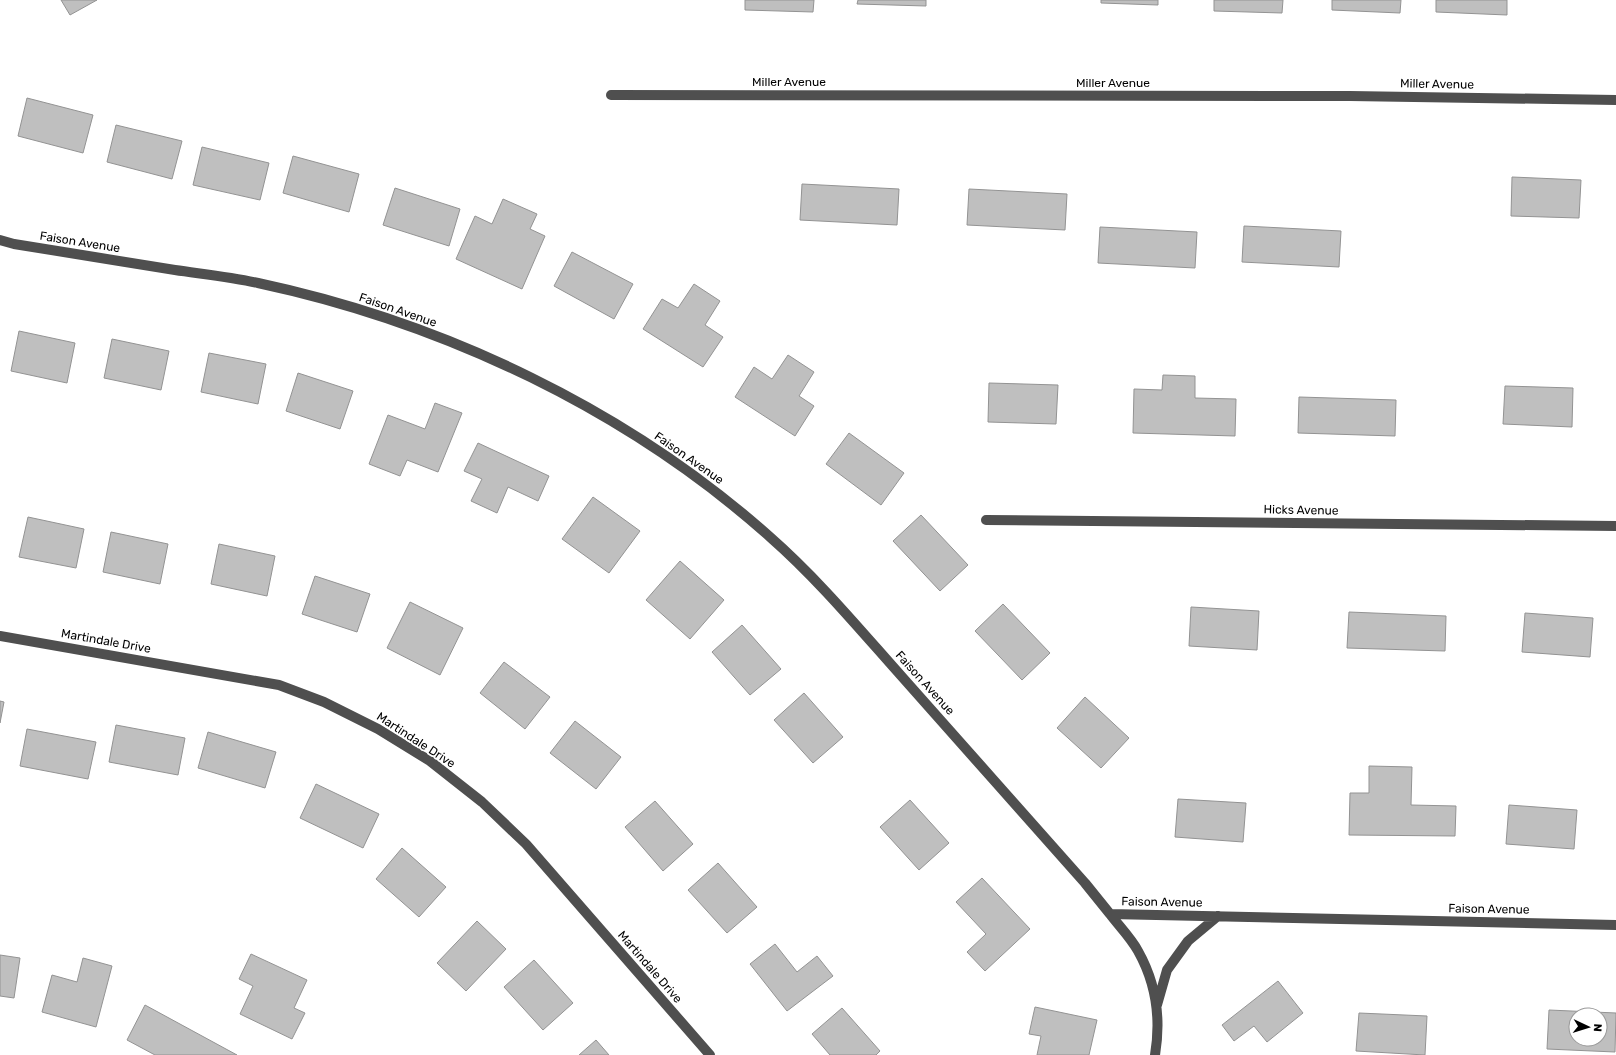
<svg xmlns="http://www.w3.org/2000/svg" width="1616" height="1055" font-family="Rubik,sans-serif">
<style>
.building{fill:#bfbfbf;stroke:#939393;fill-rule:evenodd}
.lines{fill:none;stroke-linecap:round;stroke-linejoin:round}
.minor{stroke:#4f4f4f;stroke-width:10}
.labels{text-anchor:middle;stroke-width:3.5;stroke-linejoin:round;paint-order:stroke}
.street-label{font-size:12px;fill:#000;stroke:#fff}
</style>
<rect width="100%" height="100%" fill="#fff"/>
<path class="building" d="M 61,0 L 97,0 L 70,15 Z
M 745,0 L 814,0 L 813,12 L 745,10 Z
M 858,0 L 926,0 L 926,6 L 857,4 Z
M 1101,0 L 1158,0 L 1158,5 L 1101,3 Z
M 1214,0 L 1283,0 L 1282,13 L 1214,11 Z
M 1332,0 L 1401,0 L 1400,13 L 1332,10 Z
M 1436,0 L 1507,0 L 1507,15 L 1436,12 Z
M 27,98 L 93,115 L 83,153 L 18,136 Z
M 116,125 L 182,141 L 172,179 L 107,162 Z
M 202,147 L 269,163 L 260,200 L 193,185 Z
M 293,156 L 359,174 L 349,212 L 283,193 Z
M 1512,177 L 1581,180 L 1579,218 L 1511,216 Z
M 802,184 L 899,189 L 897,225 L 800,220 Z
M 395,188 L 460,209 L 449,246 L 383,225 Z
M 969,189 L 1067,194 L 1065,230 L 967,225 Z
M 503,199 L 537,214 L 530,229 L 545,236 L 522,289 L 456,259 L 475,216 L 492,224 Z
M 1244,226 L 1341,231 L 1339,267 L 1242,262 Z
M 1100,227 L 1197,232 L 1195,268 L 1098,263 Z
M 572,252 L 633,284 L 614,319 L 554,286 Z
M 694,284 L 720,301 L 705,325 L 723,337 L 703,367 L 643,329 L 662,299 L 678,308 Z
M 19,331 L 75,343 L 67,383 L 11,371 Z
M 112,339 L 169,351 L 161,390 L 104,378 Z
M 209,353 L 266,364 L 258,404 L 201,392 Z
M 788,355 L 814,372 L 799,396 L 814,406 L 795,436 L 735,397 L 754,367 L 772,379 Z
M 298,373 L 353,391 L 340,429 L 286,411 Z
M 1163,375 L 1195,376 L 1195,398 L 1236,399 L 1235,436 L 1133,433 L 1134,389 L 1162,390 Z
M 989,383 L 1058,385 L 1056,424 L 988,422 Z
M 1505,386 L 1573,388 L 1572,427 L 1503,424 Z
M 1299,397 L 1396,400 L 1395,436 L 1298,433 Z
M 435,403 L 462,413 L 438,472 L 407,460 L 400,476 L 369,464 L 388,415 L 425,429 Z
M 849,433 L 904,473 L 881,505 L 826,464 Z
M 478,443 L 549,476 L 538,501 L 508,487 L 497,513 L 471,501 L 482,479 L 464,471 Z
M 593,497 L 640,531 L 609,573 L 562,539 Z
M 921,515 L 968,565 L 940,591 L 893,541 Z
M 28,517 L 84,529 L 76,568 L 19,557 Z
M 111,532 L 168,544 L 160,584 L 103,572 Z
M 219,544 L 275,556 L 267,596 L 211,584 Z
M 680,561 L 724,600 L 690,639 L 646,600 Z
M 315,576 L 370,594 L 357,632 L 302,614 Z
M 410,602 L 463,628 L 440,675 L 387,648 Z
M 1003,604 L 1050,653 L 1022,680 L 975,631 Z
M 1191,607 L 1259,611 L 1257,650 L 1189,646 Z
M 1349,612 L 1446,616 L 1445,651 L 1347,648 Z
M 1525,613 L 1593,618 L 1590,657 L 1522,652 Z
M 742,625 L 781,669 L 750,695 L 712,652 Z
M 504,662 L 550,697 L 525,729 L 480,693 Z
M 804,693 L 843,737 L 813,763 L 774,720 Z
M 1085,697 L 1129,738 L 1101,768 L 1057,728 Z
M 0,701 L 4,702 L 0,723 Z
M 575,721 L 621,757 L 596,789 L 550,753 Z
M 116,725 L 185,738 L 178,775 L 109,762 Z
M 27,729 L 96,742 L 88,779 L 20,766 Z
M 208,732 L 276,752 L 265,788 L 198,768 Z
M 1369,766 L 1412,767 L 1411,805 L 1456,806 L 1455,836 L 1349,835 L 1350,793 L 1369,793 Z
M 316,784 L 379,814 L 363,848 L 300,818 Z
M 1178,799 L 1246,803 L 1243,842 L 1175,837 Z
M 910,800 L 949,843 L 919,870 L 880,827 Z
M 655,801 L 693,844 L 663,871 L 625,827 Z
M 1509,805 L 1577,810 L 1574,849 L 1506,844 Z
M 402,848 L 446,887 L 419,917 L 376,879 Z
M 718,863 L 757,907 L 727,933 L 688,890 Z
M 982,878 L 1030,929 L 985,971 L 967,952 L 986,934 L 956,902 Z
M 477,921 L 506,949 L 466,991 L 437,963 Z
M 775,944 L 797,972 L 817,956 L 833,976 L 787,1011 L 750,964 Z
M 251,954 L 307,980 L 294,1008 L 305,1013 L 292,1039 L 240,1014 L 253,986 L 239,979 Z
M 0,955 L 20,958 L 14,998 L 0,996 Z
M 83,958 L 112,966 L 96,1027 L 42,1012 L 52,975 L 77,982 Z
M 534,960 L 573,1003 L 543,1030 L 504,987 Z
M 1278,981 L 1303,1013 L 1267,1042 L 1254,1026 L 1234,1041 L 1222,1025 Z
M 145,1005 L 237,1055 L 155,1055 L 127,1040 Z
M 1035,1007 L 1097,1020 L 1089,1055 L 1037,1055 L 1041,1036 L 1029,1034 Z
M 842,1008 L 880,1051 L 876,1055 L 830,1055 L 812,1034 Z
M 1549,1010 L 1616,1013 L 1615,1052 L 1547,1049 ZM 1576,1015 L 1600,1015 L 1600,1039 L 1576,1039 Z
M 1359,1013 L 1427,1016 L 1425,1055 L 1356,1051 Z
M 596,1040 L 609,1055 L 579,1055 Z"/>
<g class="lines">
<path class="minor" d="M 611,95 L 1350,96 L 1616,100
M 0,240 L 14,244 C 68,253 121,261 175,270 C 202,274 231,277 258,283 C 445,323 628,410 770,537 C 819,580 861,631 904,679 C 964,747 1025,815 1085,883 L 1110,914 L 1616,925
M 986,520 L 1616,526
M 0,636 L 279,685 L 324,702 L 378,729 L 430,761 L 482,802 L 526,844 L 710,1055
M 1110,914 C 1119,926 1131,938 1138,951 C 1156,983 1161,1019 1155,1055
M 1157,1005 L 1167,970 L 1188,941 L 1218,916"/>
</g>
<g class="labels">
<g class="street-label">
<text x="789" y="86">Miller Avenue</text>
<text x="1113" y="87">Miller Avenue</text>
<text transform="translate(1437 84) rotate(1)" y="4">Miller Avenue</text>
<text transform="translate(80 242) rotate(9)" y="4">Faison Avenue</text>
<text transform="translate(398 310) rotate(19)" y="4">Faison Avenue</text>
<text transform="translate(689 458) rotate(35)" y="4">Faison Avenue</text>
<text transform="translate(1301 510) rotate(1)" y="4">Hicks Avenue</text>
<text transform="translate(106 641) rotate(10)" y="4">Martindale Drive</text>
<text transform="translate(925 683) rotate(48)" y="4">Faison Avenue</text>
<text transform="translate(416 740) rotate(33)" y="4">Martindale Drive</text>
<text transform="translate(1162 902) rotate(1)" y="4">Faison Avenue</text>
<text transform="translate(1489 909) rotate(1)" y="4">Faison Avenue</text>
<text transform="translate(650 967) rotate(49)" y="4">Martindale Drive</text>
</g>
</g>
<g transform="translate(1588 1027) rotate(94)"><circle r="19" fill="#ffffff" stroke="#999999"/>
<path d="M0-3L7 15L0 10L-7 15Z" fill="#000000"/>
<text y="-6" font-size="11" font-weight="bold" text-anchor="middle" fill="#000000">N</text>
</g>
</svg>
